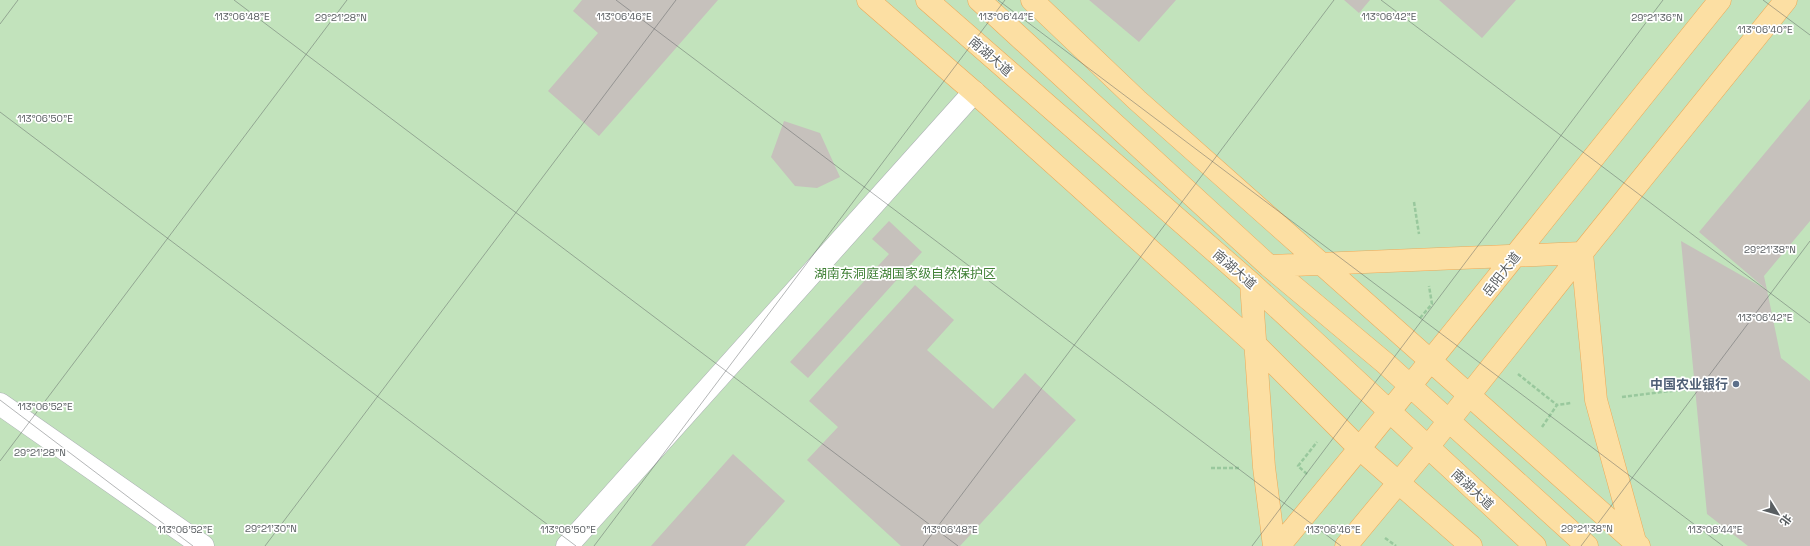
<svg xmlns="http://www.w3.org/2000/svg" width="1810" height="546" font-family="'Space Grotesk','Noto Sans SC',sans-serif">
<style>
.green{fill:#c2e3bc}
.building{fill:#c6c1bc}
.lines{fill:none;stroke-linecap:round;stroke-linejoin:round}
.minor-casing{stroke:#adb2b5;stroke-width:23}
.major-casing{stroke:#eca958;stroke-width:23}
.path{stroke:#99c89d;stroke-width:2.5;stroke-dasharray:4 2;stroke-linecap:butt}
.minor{stroke:#fff;stroke-width:22}
.major{stroke:#fcdfa3;stroke-width:22}
.ticks{fill:none;stroke:#585d60;stroke-width:1;stroke-opacity:0.45}
.service-dot{fill:#5c6f8a;stroke:#fff;stroke-width:1.5}
.labels{text-anchor:middle;stroke-width:3.5;stroke-linejoin:round;paint-order:stroke}
.street-label{font-size:13px;fill:#585d60;stroke:#fff}
.park-label{font-size:13px;fill:#408136;stroke:#fff}
.service-label{font-size:13px;font-weight:bold;fill:#4e5e75;stroke:#fff;text-anchor:end}
.ticks-label{font-size:10px;text-anchor:middle;fill:#585d60;stroke:#fff;stroke-width:3.5;stroke-linejoin:round;paint-order:stroke}
</style>
<rect width="100%" height="100%" fill="#ebe6df"/>
<path class="green" d="M 0,0 L 1810,0 L 1810,546 L 0,546 Z"/>
<path class="building" d="M 582,0 L 718,0 L 599,136 L 548,91 L 598,33 L 573,11 Z
M 1089,0 L 1176,0 L 1139,42 Z
M 1344,0 L 1370,0 L 1359,13 Z
M 1439,0 L 1516,0 L 1482,38 Z
M 1810,99 L 1810,221 L 1764,276 L 1767,290 L 1781,358 L 1810,381 L 1810,546 L 1748,546 L 1707,514 L 1681,241 L 1767,290 L 1699,232 Z
M 784,121 L 820,133 L 840,177 L 817,188 L 795,186 L 771,157 Z
M 889,221 L 922,252 L 808,378 L 790,362 L 889,254 L 872,239 Z
M 915,285 L 954,320 L 927,350 L 993,409 L 1025,373 L 1076,420 L 960,546 L 901,546 L 807,460 L 838,427 L 809,401 Z
M 733,454 L 785,501 L 745,546 L 651,546 Z"/>
<g class="lines">
<defs>
<path id="minor" d="M 0,404 L 203,546
M 567,546 L 974,92"/>
<path id="major" d="M 868,0 L 974,92 L 1257,346 L 1360,449 L 1471,546
M 927,0 L 1251,283 L 1535,546
M 979,0 L 1269,266 L 1385,363 L 1587,546
M 1032,0 L 1137,100 L 1639,546
M 1269,266 L 1582,253 L 1596,400 L 1636,545
M 1251,283 L 1264,467 L 1274,546
M 1279,546 C 1429,366 1573,182 1720,0
M 1346,546 L 1428,447 L 1582,253 L 1786,0"/>
</defs>
<use href="#minor" class="minor-casing"/>
<use href="#major" class="major-casing"/>
<path class="path" d="M 1414,202 L 1419,234
M 1420,318 L 1432,304 L 1429,286
M 1518,374 L 1557,405
M 1622,397 L 1687,389
M 1542,427 L 1557,405 L 1571,403
M 1211,468 L 1239,468
M 1307,474 L 1298,466 L 1317,442
M 1385,538 L 1396,546"/>
<use href="#minor" class="minor"/>
<use href="#major" class="major"/>
</g>
<path class="ticks" d="M 234,0 L 958,546M 616,0 L 1341,546M 998,0 L 1723,546M 1381,0 L 1810,323M 1763,0 L 1810,35M 0,24 L 18,0M 0,112 L 576,546M 0,400 L 193,546M 0,461 L 347,0M 265,546 L 676,0M 594,546 L 1005,0M 923,546 L 1334,0M 1252,546 L 1663,0M 1581,546 L 1810,241"/>
<circle class="service-dot" cx="1736" cy="384" r="4"/>
<g class="labels">
<g class="street-label">
<text transform="translate(991 56) rotate(41)" y="5">南湖大道</text>
<text transform="translate(1235 269) rotate(41)" y="5">南湖大道</text>
<text transform="translate(1501 274) rotate(-52)" y="5">岳阳大道</text>
<text transform="translate(1473 489) rotate(43)" y="5">南湖大道</text>
</g>
<g class="park-label">
<text x="905" y="278">湖南东洞庭湖国家级自然保护区</text>
</g>
<g class="service-label">
<text x="1728" y="389">中国农业银行</text>
</g>
</g>
<g class="ticks-label">
<text x="242" y="20">113°06'48"E</text>
<text x="624" y="20">113°06'46"E</text>
<text x="1006" y="20">113°06'44"E</text>
<text x="1389" y="20">113°06'42"E</text>
<text x="341" y="21">29°21'28"N</text>
<text x="1657" y="21">29°21'36"N</text>
<text x="1765" y="33">113°06'40"E</text>
<text x="45" y="122">113°06'50"E</text>
<text x="1770" y="253">29°21'38"N</text>
<text x="1765" y="321">113°06'42"E</text>
<text x="45" y="410">113°06'52"E</text>
<text x="40" y="456">29°21'28"N</text>
<text x="271" y="532">29°21'30"N</text>
<text x="1587" y="532">29°21'38"N</text>
<text x="185" y="533">113°06'52"E</text>
<text x="568" y="533">113°06'50"E</text>
<text x="950" y="533">113°06'48"E</text>
<text x="1333" y="533">113°06'46"E</text>
<text x="1715" y="533">113°06'44"E</text>
</g>
<g transform="translate(1778 514) rotate(127)" stroke="#ffffff" stroke-width="3" paint-order="stroke">
<path d="M0-3L7 15L0 10L-7 15Z" fill="#585d60"/>
<text y="-6" font-size="11" font-weight="bold" text-anchor="middle" fill="#585d60">北</text>
</g>
</svg>
